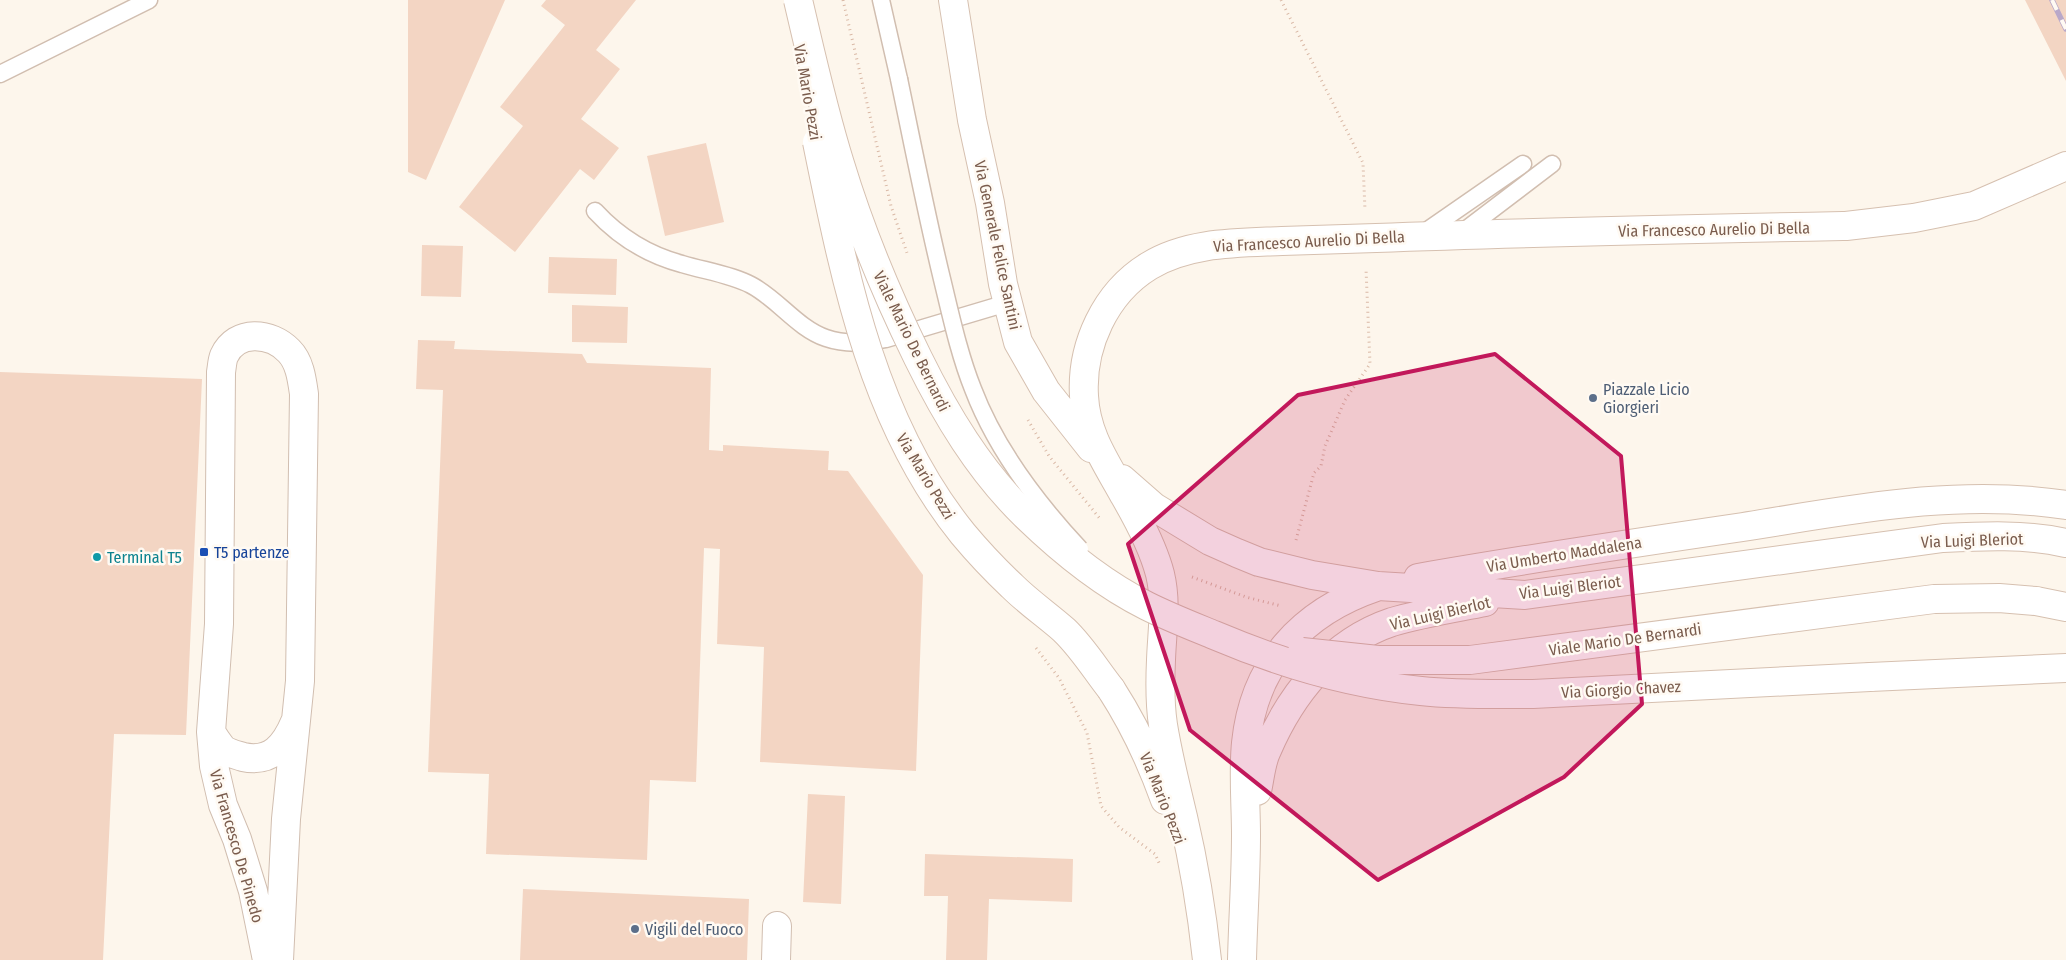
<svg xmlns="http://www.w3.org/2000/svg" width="2066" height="960" font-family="'Fira Sans Condensed',sans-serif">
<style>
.building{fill:#f3d5c3}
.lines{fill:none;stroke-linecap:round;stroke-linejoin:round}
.lane-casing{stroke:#d1beb0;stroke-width:19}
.street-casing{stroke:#d1beb0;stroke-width:30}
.secondary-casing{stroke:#d6c0b0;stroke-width:30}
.path{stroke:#d9b8a5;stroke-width:3;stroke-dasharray:1 4;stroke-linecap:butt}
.lane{stroke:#fff;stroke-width:16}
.street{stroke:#fff;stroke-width:28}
.secondary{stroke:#fff;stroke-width:28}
.rail-casing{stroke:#b9a8c9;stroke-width:5.5}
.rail{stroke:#fffaf3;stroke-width:4;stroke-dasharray:11;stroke-linecap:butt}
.lane-bridge-casing{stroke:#d1beb0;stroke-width:19;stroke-linecap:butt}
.secondary-bridge-casing{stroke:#d6c0b0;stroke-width:30;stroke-linecap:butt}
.lane-bridge{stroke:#fff;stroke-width:16}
.secondary-bridge{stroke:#fff;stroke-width:28}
.marked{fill:#c2185b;fill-opacity:0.2;stroke:#c2185b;stroke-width:4;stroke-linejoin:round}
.service-dot{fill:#5c6f8a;stroke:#fffaf3;stroke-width:2}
.transit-dot{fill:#1a4fb4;stroke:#fffaf3;stroke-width:2}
.culture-dot{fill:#0f9aa8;stroke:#fffaf3;stroke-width:2}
.labels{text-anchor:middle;stroke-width:5;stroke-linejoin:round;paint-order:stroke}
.street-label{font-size:16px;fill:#7a5c4d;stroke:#fffaf3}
.service-label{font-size:16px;fill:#4e5e75;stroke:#fffaf3;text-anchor:start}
.transit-label{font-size:16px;fill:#164399;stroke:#fffaf3;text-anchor:start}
.culture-label{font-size:16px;fill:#0d838f;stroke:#fffaf3;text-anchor:start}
</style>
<rect width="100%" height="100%" fill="#fdf6ec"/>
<path class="building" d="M 408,0 L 505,0 L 426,180 L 408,172 Z
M 546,0 L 636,0 L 596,50 L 620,69 L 581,119 L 619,148 L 594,180 L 580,169 L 515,252 L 459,207 L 523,126 L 500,107 L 565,25 L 541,6 Z
M 2025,0 L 2066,0 L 2066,81 Z
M 706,143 L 724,222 L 665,236 L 647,156 Z
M 422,245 L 463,246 L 461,297 L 421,296 Z
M 549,257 L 617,259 L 616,295 L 548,293 Z
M 572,305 L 628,307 L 627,343 L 572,342 Z
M 418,340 L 455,341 L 454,349 L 582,354 L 587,363 L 711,368 L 709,450 L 723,451 L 723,445 L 829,451 L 828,470 L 848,471 L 923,575 L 916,771 L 760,762 L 764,647 L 717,644 L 720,549 L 704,548 L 696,782 L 650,780 L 647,860 L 486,854 L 489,774 L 428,772 L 443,390 L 416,389 Z
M 0,372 L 202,379 L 186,735 L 114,734 L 103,960 L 0,960 Z
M 808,794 L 845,796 L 841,904 L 803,902 Z
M 925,854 L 1073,859 L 1072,902 L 989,899 L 987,960 L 946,960 L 948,896 L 924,896 Z
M 523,889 L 749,899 L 747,960 L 520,960 Z"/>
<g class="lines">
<defs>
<path id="lane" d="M 881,0 L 899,79
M 0,74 L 149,0
M 595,211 C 619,237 648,255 682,264 C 705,271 730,274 751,285 C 778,299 797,328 826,338 C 846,345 866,343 886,339 L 1007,303
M 1422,234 L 1523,164
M 1460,234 L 1552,164
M 863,263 L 886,339"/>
<path id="street" d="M 211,732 C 214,737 218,743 222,748 C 227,753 237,755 243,757 C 271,763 285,746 295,722
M 267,960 L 253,891 L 237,839 L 223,805 L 214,766 L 211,732 L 219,624 L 221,372 C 222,367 222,361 224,356 C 236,329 271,332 289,351 C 300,362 302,380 304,394 L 300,681 L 286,819 L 279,960
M 776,960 L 777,926"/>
<path id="secondary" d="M 953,0 L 972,120 L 990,203 L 1003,284 L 1018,342 L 1046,391 L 1091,448
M 1122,479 L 1154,507 L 1210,541 L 1237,553 L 1259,562 L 1312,575 L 1378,586 L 1525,595 L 1943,538 C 1984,536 2026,534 2066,543
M 1418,578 C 1526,559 1634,543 1743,527 C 1850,510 1957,488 2066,505
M 2036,601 L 2066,607
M 1870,677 L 2066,668
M 1111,689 C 1133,723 1151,761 1165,800
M 1257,791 C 1260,778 1261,762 1267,750 C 1291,694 1332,642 1392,622 C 1422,613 1455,608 1485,602
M 1207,960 C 1202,913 1194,864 1183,817 C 1176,787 1168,756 1163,725 C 1160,705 1160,681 1161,660 C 1162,631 1167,603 1160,574 C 1153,547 1138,519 1124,495 C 1106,462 1086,435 1084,396 C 1081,346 1105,293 1149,266 C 1188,242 1237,243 1282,241 C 1314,240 1345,239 1376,238 C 1533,232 1690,229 1846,226 L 1914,218 L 1974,206 L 2066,166
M 1242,960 C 1243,918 1246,876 1246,835 C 1246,805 1243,773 1246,743 C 1254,664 1302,612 1376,587"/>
</defs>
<use href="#lane" class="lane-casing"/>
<use href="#street" class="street-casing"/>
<use href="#secondary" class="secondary-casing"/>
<path class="path" d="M 843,0 L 891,206 L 908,256
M 1281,0 L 1363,163 L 1365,210
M 1028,420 L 1049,456 L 1101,520
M 1296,540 L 1314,473 L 1321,466 L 1325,446 L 1345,400 L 1370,364 L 1366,269
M 1192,577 L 1246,597 L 1281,606
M 1036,648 L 1059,678 L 1087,733 L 1101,806 L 1119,827 L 1155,854 L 1160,865"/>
<use href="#lane" class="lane"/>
<use href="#street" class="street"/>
<use href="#secondary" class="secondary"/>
<defs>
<path id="rail" d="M 2052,0 L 2066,29"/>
</defs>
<use href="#rail" class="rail-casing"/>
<use href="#rail" class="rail"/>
<defs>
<path id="lane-bridge" d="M 899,79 C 913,146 926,213 942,279 C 951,316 959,354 973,389 C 995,447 1038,504 1080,549"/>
<path id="secondary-bridge" d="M 798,0 C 811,55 823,110 840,164 C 860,230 887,295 918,358 C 946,415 979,470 1025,515 C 1061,550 1103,584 1147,606 C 1169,617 1192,626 1214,635 C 1280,663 1350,684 1421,691 C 1458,695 1496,694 1533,694 L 1870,677
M 817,142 C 845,279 873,423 963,534 C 978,552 995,570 1012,586 C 1028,602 1047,615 1064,630 C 1082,647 1096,670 1111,689
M 1302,652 L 1378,660 L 1470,660 L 1934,599 L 1999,598 L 2036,601"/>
</defs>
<use href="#lane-bridge" class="lane-bridge-casing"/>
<use href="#secondary-bridge" class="secondary-bridge-casing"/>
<use href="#lane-bridge" class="lane-bridge"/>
<use href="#secondary-bridge" class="secondary-bridge"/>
</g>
<path class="marked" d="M 1495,354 L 1621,456 L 1642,704 L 1564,777 L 1378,880 L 1190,730 L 1128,544 L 1298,395 Z"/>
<g class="service-dot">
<circle cx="1593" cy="398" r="5"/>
<circle cx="635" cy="929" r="5"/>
</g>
<rect class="transit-dot" x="199" y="547" width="10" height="10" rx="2.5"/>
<circle class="culture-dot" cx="97" cy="557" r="5"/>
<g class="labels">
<g class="street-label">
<text transform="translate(808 92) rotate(80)" y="6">Via Mario Pezzi</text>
<text transform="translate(1714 229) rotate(-1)" y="6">Via Francesco Aurelio Di Bella</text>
<text transform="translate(1309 241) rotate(-3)" y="6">Via Francesco Aurelio Di Bella</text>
<text transform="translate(998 245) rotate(78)" y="6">Via Generale Felice Santini</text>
<text transform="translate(912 341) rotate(64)" y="6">Viale Mario De Bernardi</text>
<text transform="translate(926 476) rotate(59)" y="6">Via Mario Pezzi</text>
<text transform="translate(1972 540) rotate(-2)" y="6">Via Luigi Bleriot</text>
<text transform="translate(1564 554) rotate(-9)" y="6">Via Umberto Maddalena</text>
<text transform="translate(1570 587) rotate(-7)" y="6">Via Luigi Bleriot</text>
<text transform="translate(1440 613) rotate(-13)" y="6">Via Luigi Bierlot</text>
<text transform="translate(1625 639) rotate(-8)" y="6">Viale Mario De Bernardi</text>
<text transform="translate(1621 689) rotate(-3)" y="6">Via Giorgio Chavez</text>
<text transform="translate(1163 798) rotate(68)" y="6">Via Mario Pezzi</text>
<text transform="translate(237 846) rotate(74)" y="6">Via Francesco De Pinedo</text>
</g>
<g class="service-label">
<text x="1603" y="395">Piazzale Licio<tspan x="1603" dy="18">Giorgieri</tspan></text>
<text x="645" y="935">Vigili del Fuoco</text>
</g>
<g class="transit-label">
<text x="214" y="558">T5 partenze</text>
</g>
<g class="culture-label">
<text x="107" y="563">Terminal T5</text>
</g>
</g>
</svg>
